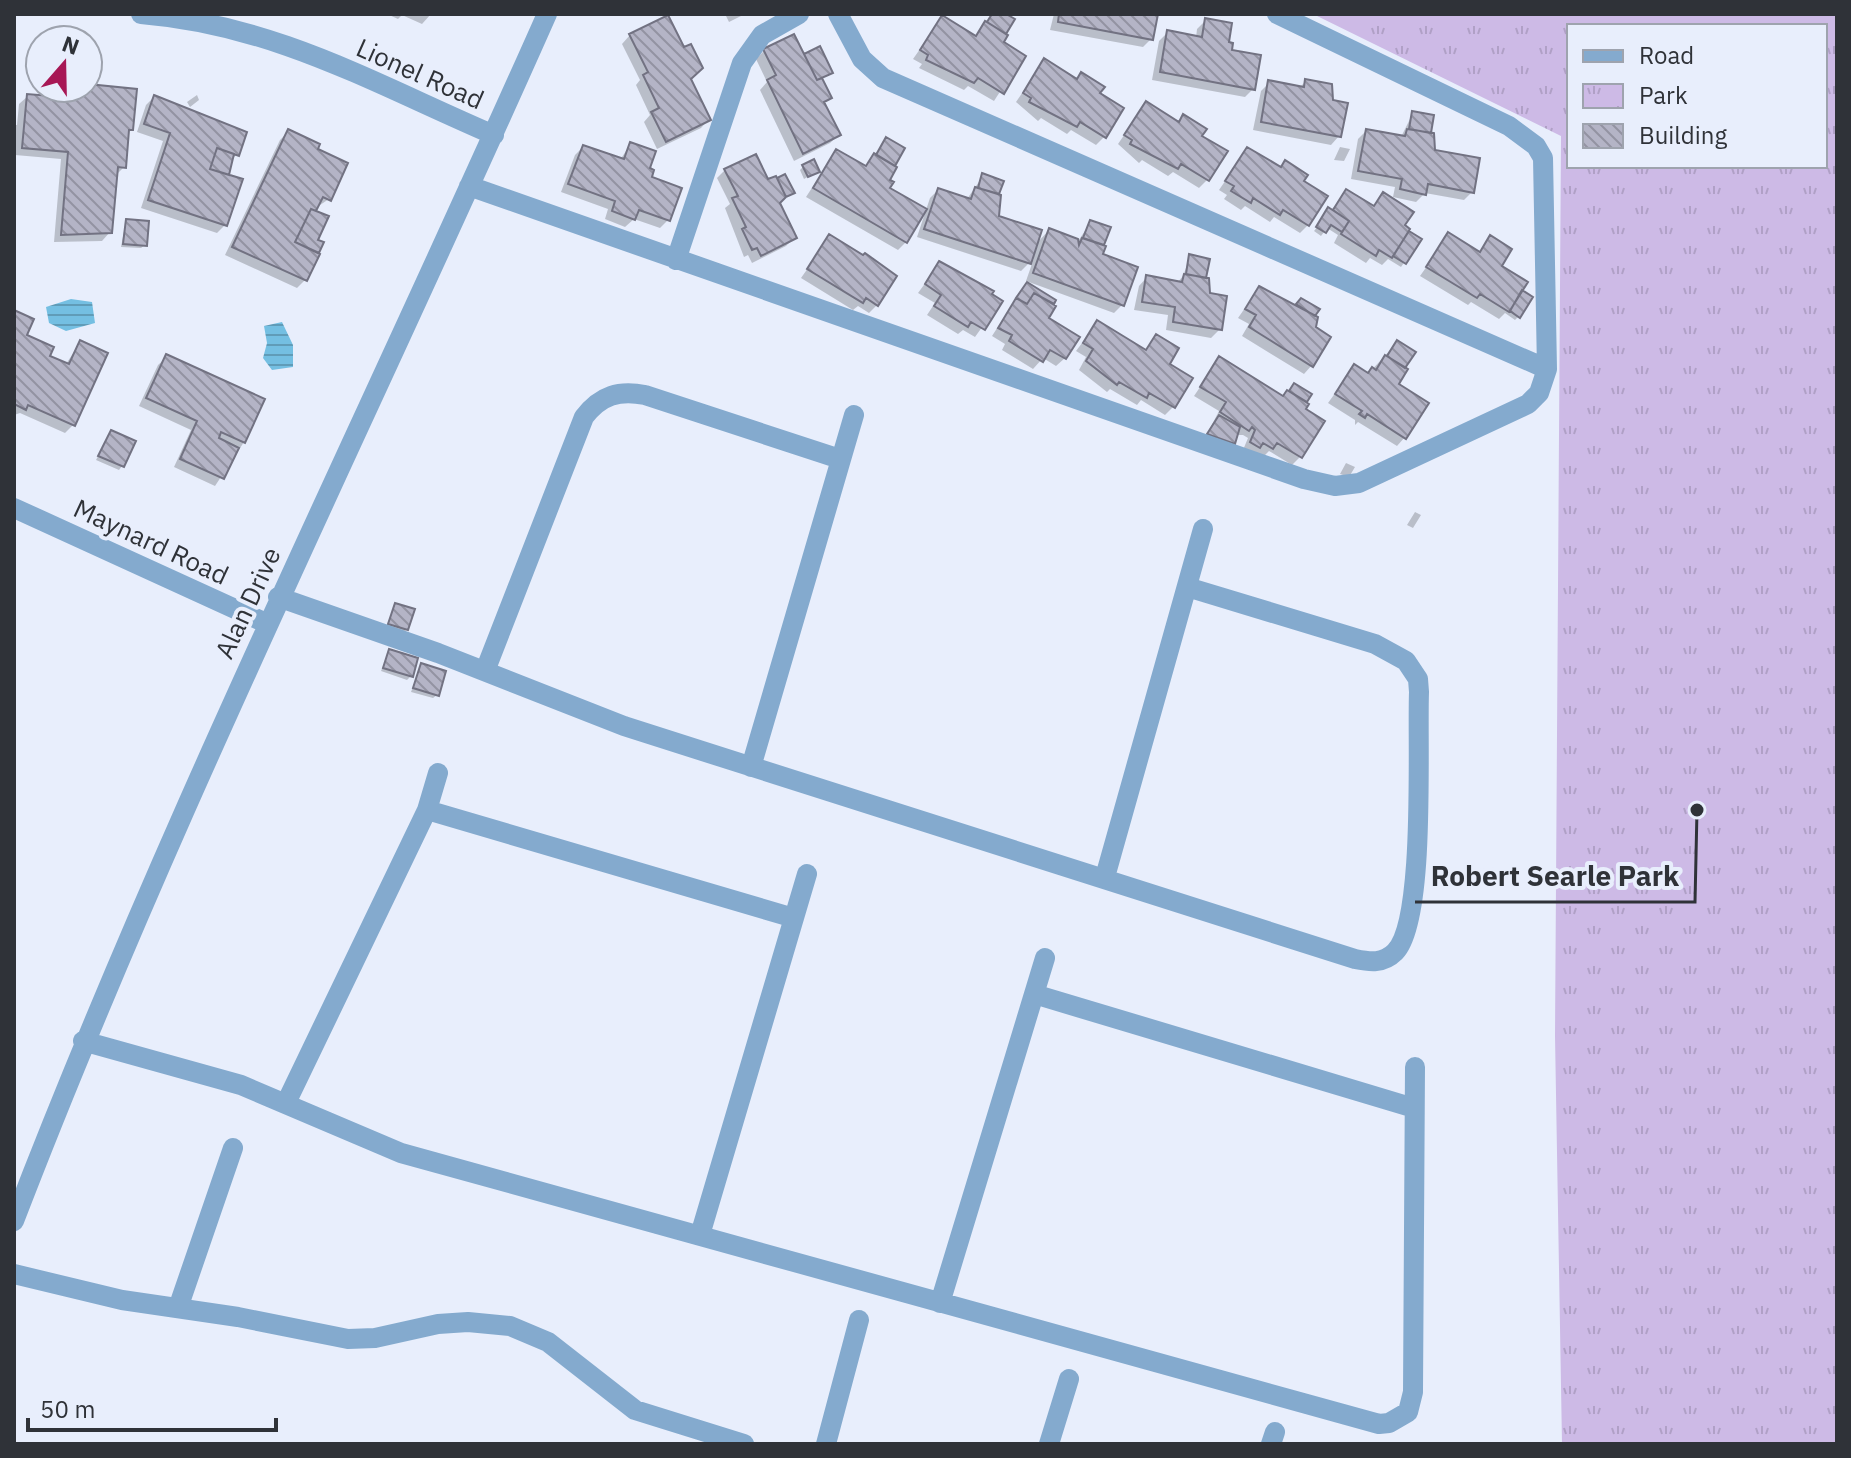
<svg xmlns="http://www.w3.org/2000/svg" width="1851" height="1458" font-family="'IBM Plex Sans',sans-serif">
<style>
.park{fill:url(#park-tufts);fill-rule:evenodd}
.water{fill:url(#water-rules)}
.shadow{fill:#0003}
.building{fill:url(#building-back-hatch);stroke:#727282;stroke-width:2}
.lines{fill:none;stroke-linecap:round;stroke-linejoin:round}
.street{stroke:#84aace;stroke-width:20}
.labels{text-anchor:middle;stroke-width:8;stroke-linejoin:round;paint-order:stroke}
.street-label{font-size:26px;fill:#2f3238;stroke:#e8eefc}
.leader{fill:none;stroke:#2f3238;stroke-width:3}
.callout-dot{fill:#2f3238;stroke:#e8eefc;stroke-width:3}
.callout-label{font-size:28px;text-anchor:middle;font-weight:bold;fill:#2f3238;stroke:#e8eefc;stroke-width:8;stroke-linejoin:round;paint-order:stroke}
</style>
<defs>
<pattern id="park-tufts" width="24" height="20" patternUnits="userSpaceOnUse" patternTransform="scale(2)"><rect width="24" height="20" fill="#cdbae6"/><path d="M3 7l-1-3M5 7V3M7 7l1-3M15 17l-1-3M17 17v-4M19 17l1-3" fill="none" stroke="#b0a0c6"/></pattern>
<pattern id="water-rules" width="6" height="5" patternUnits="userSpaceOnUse" patternTransform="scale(2)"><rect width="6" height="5" fill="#74bfe2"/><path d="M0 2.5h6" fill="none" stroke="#609cb8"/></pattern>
<pattern id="building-back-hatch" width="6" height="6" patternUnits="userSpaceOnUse" patternTransform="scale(2)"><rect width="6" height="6" fill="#b4b4c6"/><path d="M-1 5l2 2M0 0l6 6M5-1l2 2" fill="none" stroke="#9393a2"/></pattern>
</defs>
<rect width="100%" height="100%" fill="#e8eefc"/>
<path class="park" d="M 1313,14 L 1837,14 L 1837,1444 L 1562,1444 L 1555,1036 L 1561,136 ZM 1569,26 L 1825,26 L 1825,166 L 1569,166 Z"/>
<path class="water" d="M 71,299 L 92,302 L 95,323 L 66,331 L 49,323 L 46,307 Z
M 282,322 L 293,345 L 293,367 L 272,370 L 263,358 L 267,343 L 264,326 Z"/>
<path class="shadow" d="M 387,14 L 431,14 L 422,24 L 402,15 L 398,19 Z
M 725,14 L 745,14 L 729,22 Z
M 993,14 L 1003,14 L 1001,42 L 1023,56 L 994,101 L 968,86 L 964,90 L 919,68 L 922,64 L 913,59 L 942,18 L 974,37 Z
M 1054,14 L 1156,14 L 1151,39 L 1143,47 L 1050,30 Z
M 1206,20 L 1226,44 L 1253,89 L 1245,97 L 1152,80 L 1159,41 L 1168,32 L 1196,38 L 1197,29 Z
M 630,35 L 689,79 L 709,119 L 701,128 L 657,149 L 644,122 L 650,115 L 636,85 L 640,80 L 622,44 Z
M 764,51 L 803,56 L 827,76 L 820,79 L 829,98 L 823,104 L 839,135 L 830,143 L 794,161 L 760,90 L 767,82 L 756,59 Z
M 1044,61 L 1097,94 L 1104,137 L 1096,145 L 1071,130 L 1067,134 L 1041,118 L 1038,121 L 1016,102 Z
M 1306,81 L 1339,136 L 1331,145 L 1253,130 L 1261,91 L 1269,83 L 1299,88 Z
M 88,86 L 124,167 L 115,176 L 110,232 L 102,241 L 54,242 L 61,159 L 15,155 L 14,125 L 17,125 L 19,104 L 28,96 L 69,100 L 76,88 Z
M 197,95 L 199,100 L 190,107 L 187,102 Z
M 154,97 L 237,154 L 230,162 L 225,225 L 217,233 L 141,208 L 163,141 L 137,132 L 146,105 Z
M 1146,103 L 1177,123 L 1184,117 L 1200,136 L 1207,180 L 1199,188 L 1173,172 L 1168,176 L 1142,160 L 1139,163 L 1118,144 Z
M 1413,113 L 1429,134 L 1432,151 L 1472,192 L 1464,200 L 1425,193 L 1416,202 L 1393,197 L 1395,187 L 1351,179 L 1358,139 L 1366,131 L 1401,137 Z
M 288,132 L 315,150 L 329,199 L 314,209 L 316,241 L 321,243 L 305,280 L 297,288 L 225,255 L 280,140 Z
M 886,139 L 893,164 L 887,189 L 906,242 L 898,250 L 806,197 L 836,151 L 866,168 Z
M 630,145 L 647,170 L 668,220 L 660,228 L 634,219 L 625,227 L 605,219 L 608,209 L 561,192 L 575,155 L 583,147 L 620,160 Z
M 1340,147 L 1350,149 L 1344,161 L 1334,160 Z
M 1247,149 L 1280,168 L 1285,163 L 1301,182 L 1308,225 L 1300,233 L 1274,217 L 1270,222 L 1245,206 L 1241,210 L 1224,199 L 1227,195 L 1219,190 Z
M 804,166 L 818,171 L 804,179 L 800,170 Z
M 725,170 L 778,179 L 792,193 L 777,203 L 794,238 L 786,246 L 752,263 L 748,255 L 744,257 L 725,208 L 730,204 L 717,178 Z
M 983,176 L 1001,182 L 996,218 L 1036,244 L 1049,230 L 1072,250 L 1091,222 L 1108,228 L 1101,256 L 1122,305 L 1114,313 L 1026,281 L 1034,258 L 1021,271 L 917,237 L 930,198 L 938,190 L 967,199 Z
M 1347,191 L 1372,207 L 1383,194 L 1406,232 L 1420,240 L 1401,267 L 1388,259 L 1382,265 L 1370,258 L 1366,263 L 1334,243 L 1338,235 L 1327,228 L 1321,236 L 1314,231 Z
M 126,221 L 145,245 L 141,248 L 121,247 Z
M 1449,235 L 1478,253 L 1490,238 L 1515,298 L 1519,316 L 1515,320 L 1505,313 L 1499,319 L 1471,302 L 1468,305 L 1420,276 Z
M 830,237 L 877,305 L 869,313 L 858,306 L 853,310 L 801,278 Z
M 1190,257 L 1220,329 L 1211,338 L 1166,330 L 1168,315 L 1134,310 L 1139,286 L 1147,277 L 1177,283 L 1183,276 Z
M 940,263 L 1000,302 L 975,337 L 963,330 L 958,334 L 927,315 L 935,303 L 918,293 Z
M 1023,288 L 1053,301 L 1046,318 L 1065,358 L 1056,366 L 1043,358 L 1033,369 L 1002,350 L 1005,344 L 992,336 Z
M 1259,288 L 1295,307 L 1301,300 L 1312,316 L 1312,365 L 1304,374 L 1242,336 L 1249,324 L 1238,318 Z
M 14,312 L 24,336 L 48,357 L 66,364 L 80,343 L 73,425 L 65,433 L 20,413 L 14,415 Z
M 1098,322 L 1144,351 L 1156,337 L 1167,364 L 1173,407 L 1165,415 L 1141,400 L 1137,405 L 1110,389 L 1107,392 L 1079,370 L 1086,357 L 1076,351 Z
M 1394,346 L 1405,437 L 1397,446 L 1358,422 L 1355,425 L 1355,420 L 1328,403 L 1354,367 L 1367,375 Z
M 167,357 L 244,442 L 215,486 L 174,467 L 191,430 L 139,406 L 158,365 Z
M 1219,359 L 1282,397 L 1290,390 L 1309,395 L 1304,403 L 1300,457 L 1292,465 L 1269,451 L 1264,456 L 1243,450 L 1248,438 L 1243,435 L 1236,435 L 1229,447 L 1205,438 L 1219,411 L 1194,396 Z
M 111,432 L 122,466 L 119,470 L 96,460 Z
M 1346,463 L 1355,467 L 1349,477 L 1340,474 Z
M 1415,512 L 1421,515 L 1413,528 L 1407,525 Z
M 395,605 L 407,629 L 403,633 L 386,627 Z
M 389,652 L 411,676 L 407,680 L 381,671 Z
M 421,665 L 437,695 L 433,698 L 411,692 Z"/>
<path class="building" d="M 992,14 L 1006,14 L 1015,19 L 1006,34 L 987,22 Z
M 1059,14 L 1158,14 L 1153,40 L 1058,22 Z
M 668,15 L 684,47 L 691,44 L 703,68 L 691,79 L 711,120 L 666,142 L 651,112 L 659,108 L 643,75 L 648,72 L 629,34 Z
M 942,15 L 976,36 L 985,21 L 1008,35 L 1004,42 L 1026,56 L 1004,94 L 978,78 L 974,83 L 926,60 L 928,55 L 920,50 Z
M 1205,18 L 1232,23 L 1229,42 L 1233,43 L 1232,50 L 1261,55 L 1255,90 L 1160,72 L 1167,30 L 1202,37 Z
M 794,34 L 817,80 L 822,78 L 832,98 L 824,102 L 841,135 L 803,154 L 767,80 L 776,75 L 763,49 Z
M 820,46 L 833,73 L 817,80 L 804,54 Z
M 1044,58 L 1077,79 L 1081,72 L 1105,87 L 1100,93 L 1124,108 L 1106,138 L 1080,122 L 1077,127 L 1029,102 L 1031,98 L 1023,93 Z
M 1305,79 L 1332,84 L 1333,100 L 1348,103 L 1341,137 L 1261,122 L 1268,80 L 1304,87 Z
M 88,84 L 137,89 L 133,130 L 129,130 L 126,168 L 118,167 L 112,233 L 61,235 L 68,152 L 22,148 L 27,94 L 76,98 L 77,88 L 88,88 Z
M 154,95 L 247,132 L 239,156 L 217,148 L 210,169 L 243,179 L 227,226 L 148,200 L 170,133 L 144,124 Z
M 1146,101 L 1179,122 L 1183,114 L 1207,129 L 1202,136 L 1228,151 L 1209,181 L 1181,164 L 1178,169 L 1130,144 L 1132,140 L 1124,135 Z
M 1412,111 L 1434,115 L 1431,133 L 1409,129 Z
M 288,129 L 320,144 L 318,149 L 348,163 L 331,201 L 323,197 L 316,211 L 311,209 L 295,242 L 320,254 L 307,281 L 232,247 Z
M 1366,129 L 1405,136 L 1407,129 L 1434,133 L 1435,150 L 1480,158 L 1474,193 L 1428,184 L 1426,195 L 1400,189 L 1402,179 L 1358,171 Z
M 886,137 L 905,148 L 895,166 L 876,155 Z
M 630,142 L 656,151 L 650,168 L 654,170 L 652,177 L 682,188 L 670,221 L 639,210 L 635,220 L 612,211 L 615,201 L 568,184 L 583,145 L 624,159 Z
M 1247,147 L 1281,167 L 1285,160 L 1308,175 L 1304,181 L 1328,196 L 1309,226 L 1283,210 L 1280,215 L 1253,198 L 1251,203 L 1231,191 L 1234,186 L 1225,181 Z
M 217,148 L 234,154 L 229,175 L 210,169 Z
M 836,149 L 866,166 L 874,153 L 897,167 L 890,180 L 894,182 L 890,188 L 927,209 L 907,243 L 813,188 Z
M 756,154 L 768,179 L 776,176 L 786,197 L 780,203 L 797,238 L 761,256 L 757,248 L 752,250 L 742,229 L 746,227 L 732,198 L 738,196 L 724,169 Z
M 814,159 L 820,172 L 808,177 L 802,165 Z
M 982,173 L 1004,181 L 999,194 L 978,188 Z
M 785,174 L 795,193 L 786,197 L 777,178 Z
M 975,187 L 1001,195 L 999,216 L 1042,230 L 1031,264 L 924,229 L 938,188 L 971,199 Z
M 1346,189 L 1374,206 L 1383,192 L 1414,212 L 1405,225 L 1410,229 L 1392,258 L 1379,250 L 1376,256 L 1341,234 L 1349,221 L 1333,210 Z
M 1328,207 L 1349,221 L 1342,232 L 1331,225 L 1326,233 L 1316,227 Z
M 311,209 L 329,216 L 318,240 L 324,242 L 319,253 L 295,242 Z
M 126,219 L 149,221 L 147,246 L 123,244 Z
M 1090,220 L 1111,227 L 1104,245 L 1083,238 Z
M 1049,228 L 1078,239 L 1079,245 L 1082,238 L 1106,246 L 1103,254 L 1138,267 L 1124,306 L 1033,273 Z
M 1409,231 L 1422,239 L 1406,264 L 1393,256 Z
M 1448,232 L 1480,252 L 1490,235 L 1512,249 L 1502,266 L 1528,282 L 1509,312 L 1480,294 L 1477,298 L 1426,267 Z
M 829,234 L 863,255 L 865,253 L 897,276 L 878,306 L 866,298 L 863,303 L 807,269 Z
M 1189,254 L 1210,259 L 1206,278 L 1186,274 Z
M 939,261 L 994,291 L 992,294 L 1003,301 L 985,330 L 971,322 L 968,327 L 934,306 L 941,295 L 925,284 Z
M 1184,274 L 1209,278 L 1210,293 L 1227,296 L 1222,330 L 1173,322 L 1175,307 L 1142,302 L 1146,275 L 1182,282 Z
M 1027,282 L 1056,300 L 1054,304 L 1034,293 L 1027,304 L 1016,298 Z
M 1259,286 L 1318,317 L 1316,327 L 1331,337 L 1313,367 L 1249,327 L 1256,315 L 1245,309 Z
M 1522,290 L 1533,297 L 1520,318 L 1510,311 Z
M 1034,293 L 1056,306 L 1049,318 L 1080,337 L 1066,359 L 1050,350 L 1043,362 L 1009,341 L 1012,335 L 998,328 L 1016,298 L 1027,304 Z
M 1301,298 L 1320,309 L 1315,316 L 1296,304 Z
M 14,310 L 34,319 L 27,335 L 54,347 L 50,356 L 69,364 L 80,340 L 108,353 L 75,426 L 28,405 L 26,410 L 14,404 Z
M 1097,320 L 1146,350 L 1156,334 L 1179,348 L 1170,364 L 1193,378 L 1175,408 L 1149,393 L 1147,398 L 1119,382 L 1117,385 L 1086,361 L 1093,349 L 1083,343 Z
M 1397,340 L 1416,352 L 1405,368 L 1387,356 Z
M 166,354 L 265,399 L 245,443 L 221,432 L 219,438 L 239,448 L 224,479 L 180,459 L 197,421 L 146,398 Z
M 1385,355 L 1408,369 L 1399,384 L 1429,403 L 1406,439 L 1367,414 L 1365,418 L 1359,414 L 1362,411 L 1335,394 L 1354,364 L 1368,373 L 1372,367 L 1376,370 Z
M 1219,356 L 1283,396 L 1287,390 L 1309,404 L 1306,409 L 1325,421 L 1302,458 L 1277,443 L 1273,449 L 1263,443 L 1260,448 L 1250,442 L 1255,430 L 1252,427 L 1249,431 L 1220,412 L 1226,402 L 1200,387 Z
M 1294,383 L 1312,394 L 1307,402 L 1289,391 Z
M 1219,415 L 1240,427 L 1235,444 L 1207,434 Z
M 111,430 L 136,441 L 124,467 L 98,456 Z
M 395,603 L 415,609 L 408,630 L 388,624 Z
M 389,649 L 418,658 L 413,677 L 383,668 Z
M 421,663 L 446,671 L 439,696 L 413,688 Z"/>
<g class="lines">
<path class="street" d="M 141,14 C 275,25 373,83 494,135
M 838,14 L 862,59 L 883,78 L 1547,369
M 469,186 L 1304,479 L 1335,486 L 1359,483 L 1528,404 L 1539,393 L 1547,369 L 1543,158 L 1536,146 L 1509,126 L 1277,14
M 676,260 L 742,63 L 762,35 L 799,14
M 14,508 L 266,623
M 278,597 L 438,653 L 624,726 L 1355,959 C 1370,962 1383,964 1395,952 C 1426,921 1417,743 1419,692 L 1418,679 L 1406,661 L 1375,644 L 1187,587
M 485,671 L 584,417 C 601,395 619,390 645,395 L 840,459
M 751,767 L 854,415
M 427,810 L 794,918
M 1105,877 L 1203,529
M 1034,994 L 1414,1108
M 83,1041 L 241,1085 L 401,1153 L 1379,1424 L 1389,1423 L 1408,1412 L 1413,1392 L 1415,1067
M 286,1103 L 427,810 L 438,773
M 14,1221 C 172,810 369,416 547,14
M 700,1235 L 807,874
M 14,1274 L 122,1300 L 238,1317 L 348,1339 L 375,1338 L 438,1324 L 468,1322 L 510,1326 L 548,1342 L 635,1410 L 744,1444
M 940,1303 L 1045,958
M 178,1308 L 233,1148
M 826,1444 L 859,1320
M 1049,1444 L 1069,1379
M 1271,1444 L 1275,1432"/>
</g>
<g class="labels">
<g class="street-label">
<text transform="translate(420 74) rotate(24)" y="9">Lionel Road</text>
<text transform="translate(151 542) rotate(25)" y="9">Maynard Road</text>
<text transform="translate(248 603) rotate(-65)" y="9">Alan Drive</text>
</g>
</g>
<path class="leader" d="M1697 810L1695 902H1415"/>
<circle class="callout-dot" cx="1697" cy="810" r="8"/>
<g class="callout-label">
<text x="1555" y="886">Robert Searle Park</text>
</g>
<rect width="1851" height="1458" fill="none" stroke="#2f3238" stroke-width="32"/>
<rect x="1567" y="24" width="260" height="144" fill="#e8eefc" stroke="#9ea3ae" stroke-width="2"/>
<rect x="1583" y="50" width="40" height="12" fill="#84aace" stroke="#9ea3ae" stroke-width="2"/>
<text x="1639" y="64" font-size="24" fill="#2f3238">Road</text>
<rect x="1583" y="84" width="40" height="24" fill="url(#park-tufts)" stroke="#9ea3ae" stroke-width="2"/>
<text x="1639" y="104" font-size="24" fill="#2f3238">Park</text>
<rect x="1583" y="124" width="40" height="24" fill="url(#building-back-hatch)" stroke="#9ea3ae" stroke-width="2"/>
<text x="1639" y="144" font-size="24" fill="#2f3238">Building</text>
<g transform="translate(64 64) rotate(20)"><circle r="38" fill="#e8eefc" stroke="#9ea3ae" stroke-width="2"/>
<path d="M0-6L14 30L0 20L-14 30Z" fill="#a71755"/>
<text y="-12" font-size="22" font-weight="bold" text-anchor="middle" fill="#2f3238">N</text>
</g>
<path d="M28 1418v12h248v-12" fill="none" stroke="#2f3238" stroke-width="4"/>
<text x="40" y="1418" font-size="24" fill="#2f3238" stroke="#e8eefc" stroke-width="6" paint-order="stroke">50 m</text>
</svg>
